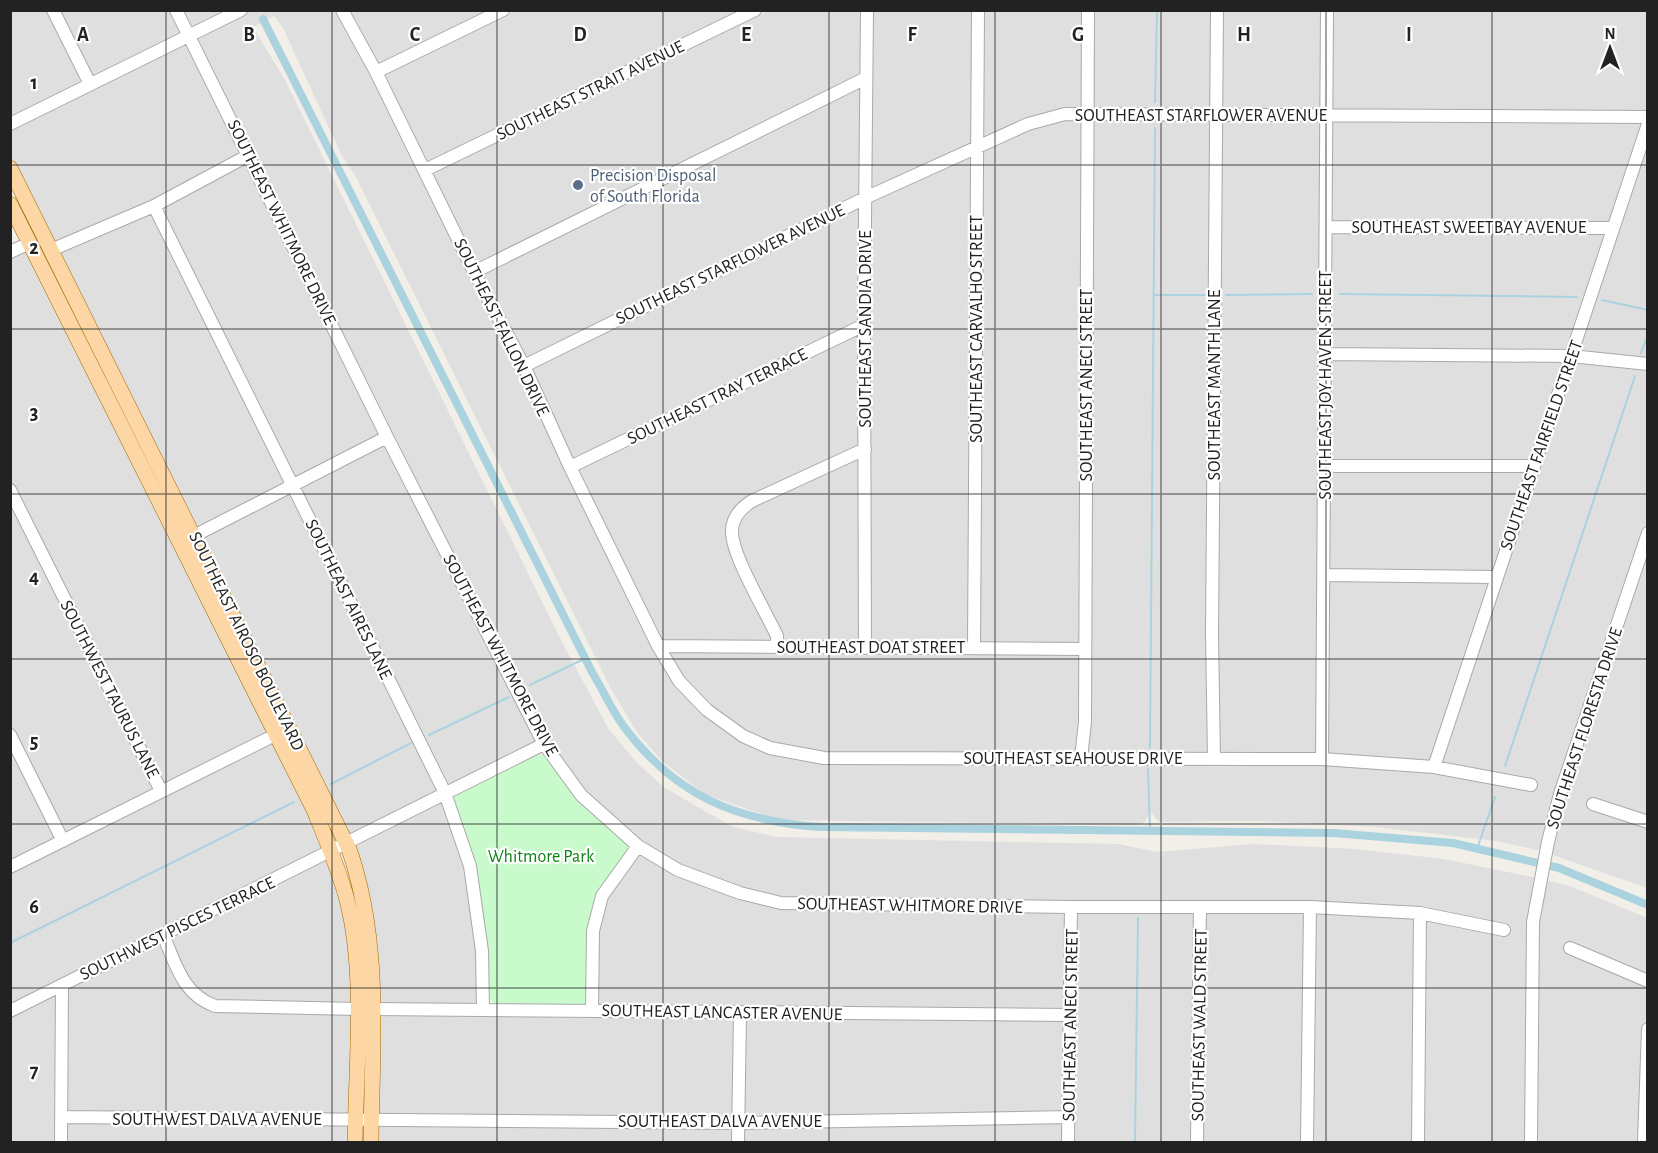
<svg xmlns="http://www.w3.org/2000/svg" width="1658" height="1153" font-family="'Alegreya Sans',sans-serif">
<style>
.residential{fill:#e0dfdf}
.park{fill:#c8facc}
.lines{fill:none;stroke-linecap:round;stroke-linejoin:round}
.stream{stroke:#aad3df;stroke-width:2}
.canal{stroke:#aad3df;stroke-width:8}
.minor-casing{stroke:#a9a9a9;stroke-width:14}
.major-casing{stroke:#a06b00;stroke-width:16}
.minor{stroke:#fff;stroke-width:12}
.major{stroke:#fcd6a4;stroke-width:15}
.grid{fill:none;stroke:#222;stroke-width:1.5;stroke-opacity:0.55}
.service-dot{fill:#5c6f8a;stroke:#fff;stroke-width:2}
.labels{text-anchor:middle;stroke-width:4.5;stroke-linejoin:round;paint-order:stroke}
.street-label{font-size:18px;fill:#222;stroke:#fff}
.service-label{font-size:18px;fill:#4e5e75;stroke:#fff;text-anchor:start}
.park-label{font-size:18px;fill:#0c8416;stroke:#fff}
.grid-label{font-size:20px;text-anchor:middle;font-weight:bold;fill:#222;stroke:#fff;stroke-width:4.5;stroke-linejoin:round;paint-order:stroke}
</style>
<rect width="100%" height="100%" fill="#f2efe9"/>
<path class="residential" d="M 11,11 L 49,11 L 84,82 L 11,119 Z
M 58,11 L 171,11 L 183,34 L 92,79 Z
M 181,11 L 230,11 L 191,30 Z
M 251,11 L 337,11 L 372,74 L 676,683 L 768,753 L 820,762 L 1322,763 L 1437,772 L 1534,790 L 1536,781 L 1440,763 L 1574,360 L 1647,369 L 1647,525 L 1556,792 L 1542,851 L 1496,841 L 1376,827 L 1256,821 L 1159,822 L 1150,811 L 1145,822 L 1138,825 L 779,820 L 704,794 L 661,760 L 637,732 L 611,689 L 356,177 L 342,156 L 283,28 L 274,16 L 253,27 L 285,80 L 559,636 L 608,728 L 637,763 L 665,788 L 733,827 L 777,837 L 1118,844 L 1157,852 L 1253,844 L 1356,849 L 1444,859 L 1537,878 L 1528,1142 L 1422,1142 L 1425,919 L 1507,935 L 1509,926 L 1425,910 L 781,898 L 741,889 L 679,866 L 640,842 L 584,791 L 547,742 L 391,435 L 195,38 Z
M 347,11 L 492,11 L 377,66 Z
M 513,11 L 745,11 L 427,164 L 382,74 Z
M 766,11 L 863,11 L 862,75 L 476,266 L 431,172 Z
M 871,11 L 974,11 L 973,145 L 869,191 Z
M 982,11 L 1084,11 L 1083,109 L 981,141 Z
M 1092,11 L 1213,11 L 1212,109 L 1091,109 Z
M 1221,11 L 1323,11 L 1322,112 L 1220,109 Z
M 1331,11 L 1647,12 L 1647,112 L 1330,112 Z
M 187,42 L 244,153 L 152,202 L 52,245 L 11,159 L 11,129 Z
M 862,85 L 861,195 L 525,360 L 480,274 Z
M 1083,118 L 1080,645 L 978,643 L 981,151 L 1029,128 L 1066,119 Z
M 1091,118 L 1212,118 L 1210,754 L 1086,754 Z
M 1220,118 L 1322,121 L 1318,754 L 1218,754 Z
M 1330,121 L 1644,121 L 1610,224 L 1330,222 Z
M 1647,137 L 1647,360 L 1577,351 Z
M 973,154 L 970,643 L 869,644 L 869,201 Z
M 248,161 L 381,435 L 295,479 L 159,208 Z
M 861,205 L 860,322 L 571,461 L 529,368 Z
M 152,212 L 288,483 L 197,530 L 56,253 Z
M 1330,231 L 1607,233 L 1568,351 L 1329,349 Z
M 28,249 L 270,733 L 163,786 L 11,481 L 11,257 Z
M 860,332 L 861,446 L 730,518 L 773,641 L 660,641 L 575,469 Z
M 1329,358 L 1565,360 L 1530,461 L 1328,461 Z
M 385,443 L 538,742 L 447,787 L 299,487 Z
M 861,456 L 861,644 L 781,641 L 737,544 L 738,522 L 748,509 Z
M 1328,470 L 1527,470 L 1493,572 L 1328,570 Z
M 292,491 L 440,791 L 349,838 L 201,538 Z
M 10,500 L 156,789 L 65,835 L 11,726 Z
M 1647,550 L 1647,817 L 1590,798 L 1588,807 L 1647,827 L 1647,888 L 1550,854 L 1564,795 Z
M 1328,579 L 1490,581 L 1432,762 L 1327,755 Z
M 665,651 L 1080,654 L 1081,722 L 1077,754 L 824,753 L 771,744 L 744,731 L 710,707 L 683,678 Z
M 274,741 L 326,849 L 11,1006 L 11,872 Z
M 10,744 L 57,838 L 10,862 Z
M 443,799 L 466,867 L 478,951 L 479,1005 L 377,1004 L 352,846 Z
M 639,851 L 739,898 L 1067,912 L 1066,1011 L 597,1005 L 597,931 L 606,898 Z
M 329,858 L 349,934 L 353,1004 L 216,1002 L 188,983 L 169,937 Z
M 1545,880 L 1570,886 L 1647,918 L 1647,976 L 1568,942 L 1565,950 L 1647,986 L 1648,1014 L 1641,1041 L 1640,1142 L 1536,1142 L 1537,923 Z
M 1196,911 L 1193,1142 L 1072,1142 L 1075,912 Z
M 1204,911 L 1306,911 L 1303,1142 L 1202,1142 Z
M 1314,911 L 1416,918 L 1414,1142 L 1311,1142 Z
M 161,941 L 181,988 L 200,1006 L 215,1011 L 353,1013 L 352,1115 L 66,1113 L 66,989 Z
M 58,993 L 57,1142 L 11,1142 L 11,1016 Z
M 377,1014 L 735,1018 L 734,1118 L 376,1115 Z
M 744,1018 L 1066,1020 L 1065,1113 L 742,1118 Z
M 66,1122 L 352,1124 L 351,1142 L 65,1142 Z
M 1065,1122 L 1064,1142 L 742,1142 L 742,1127 Z
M 375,1124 L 734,1127 L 734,1142 L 375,1142 Z"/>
<path class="park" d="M 535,754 L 546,756 L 629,844 L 629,850 L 605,883 L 586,1004 L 580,1007 L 497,1006 L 487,996 L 454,798 L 458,791 Z"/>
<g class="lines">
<path class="stream" d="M 1155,102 L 1157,10
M 1340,294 L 1577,297
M 1154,295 L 1206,295
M 1226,295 L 1312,294
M 1602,300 L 1648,310
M 1641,353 L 1648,334
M 530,685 L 586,658
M 429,735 L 509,697
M 1150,748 L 1155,128
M 1505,766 L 1635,376
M 1148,769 L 1150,831
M 331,784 L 411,743
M 1477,849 L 1495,797
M 10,943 L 294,802
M 1135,1142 L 1138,918"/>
<path class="canal" d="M 263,19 L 592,672 C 603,690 612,711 625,728 C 676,796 737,821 820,827 L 1334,833 L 1453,843 L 1559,868 L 1648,905"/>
<defs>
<path id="minor" d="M 53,10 L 90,84
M 176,10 L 387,437 L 544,744 L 581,795 L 638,846 L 678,870 L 740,893 L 781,903 L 1071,907 L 1310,907 L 1420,913 L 1504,930
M 342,10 L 376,72 L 474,272 L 524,366 L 570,467 L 658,646 L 679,681 L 707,710 L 743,736 L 770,748 L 824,758 L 1322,759 L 1434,767 L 1531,785
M 376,72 L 503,10
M 10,124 L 241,10
M 425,170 L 755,10
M 154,206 L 445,793 L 470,866 L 482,951 L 483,1010
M 1326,227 L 1613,228
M 51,250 L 154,206 L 249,155
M 10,252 L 30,243
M 474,272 L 866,78
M 1325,354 L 1571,356 L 1648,364
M 524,366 L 865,198 L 1028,124 L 1065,114 L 1648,117
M 1324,466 L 1533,466
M 570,467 L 864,325
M 10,490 L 161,791
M 186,540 L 387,437
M 1324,575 L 1496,577
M 658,646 L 1084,649
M 777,646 L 777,636 C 766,612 731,554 732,531 C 732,518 741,508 752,501 L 865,449
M 974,647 L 978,10
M 865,648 L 864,325 L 867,10
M 10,735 L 63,841
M 1081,758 L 1085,722 L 1088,10
M 1214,759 L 1212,634 L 1217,10
M 1322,759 L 1327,10
M 1434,767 L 1648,124
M 1593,804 L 1648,822
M 10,867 L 275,735
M 163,935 C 176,964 182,994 215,1006 L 357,1009
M 1570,948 L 1648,981
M 373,1009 L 1070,1015
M 592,1010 L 593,931 L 602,896 L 638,846
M 10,1011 L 544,744
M 62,1117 L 738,1123 L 1069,1117
M 61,1142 L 62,986
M 738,1142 L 740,1013
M 1068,1142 L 1071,907
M 1197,1142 L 1200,907
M 1307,1142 L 1310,907
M 1418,1142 L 1420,913
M 1531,1142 L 1533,922 L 1548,842 L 1560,794 L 1648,533
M 1644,1142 L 1648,1029"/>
<path id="major" d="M 10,168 L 349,849 C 382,944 372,1043 371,1142
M 10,204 L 314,810 C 326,839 339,869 347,900 C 366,973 356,1067 355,1142"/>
</defs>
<use href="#minor" class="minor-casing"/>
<use href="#major" class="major-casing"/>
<use href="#minor" class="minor"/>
<use href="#major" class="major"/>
</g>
<path class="grid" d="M 166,10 L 166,1142M 332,10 L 332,1142M 497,10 L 497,1142M 663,10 L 663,1142M 829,10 L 829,1142M 995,10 L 995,1142M 1161,10 L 1161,1142M 1326,10 L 1326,1142M 1492,10 L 1492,1142M 10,165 L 1648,165M 10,329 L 1648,329M 10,494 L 1648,494M 10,659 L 1648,659M 10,824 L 1648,824M 10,988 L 1648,988"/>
<circle class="service-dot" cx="578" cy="185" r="6"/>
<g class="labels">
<g class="street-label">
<text transform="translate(590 90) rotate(-26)" y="6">SOUTHEAST STRAIT AVENUE</text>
<text x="1201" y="121">SOUTHEAST STARFLOWER AVENUE</text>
<text transform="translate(282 222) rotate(64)" y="6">SOUTHEAST WHITMORE DRIVE</text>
<text x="1469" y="233">SOUTHEAST SWEETBAY AVENUE</text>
<text transform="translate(730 264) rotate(-26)" y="6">SOUTHEAST STARFLOWER AVENUE</text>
<text transform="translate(502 327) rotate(64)" y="6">SOUTHEAST FALLON DRIVE</text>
<text transform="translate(865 329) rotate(-90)" y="6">SOUTHEAST SANDIA DRIVE</text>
<text transform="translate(976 329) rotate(-90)" y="6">SOUTHEAST CARVALHO STREET</text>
<text transform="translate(1086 385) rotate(-90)" y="6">SOUTHEAST ANECI STREET</text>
<text transform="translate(1214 385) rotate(-90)" y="6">SOUTHEAST MANTH LANE</text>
<text transform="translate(1325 385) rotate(-90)" y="6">SOUTHEAST JOY HAVEN STREET</text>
<text transform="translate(717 396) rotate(-26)" y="6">SOUTHEAST TRAY TERRACE</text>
<text transform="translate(1541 445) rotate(-71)" y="6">SOUTHEAST FAIRFIELD STREET</text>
<text transform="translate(349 599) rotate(64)" y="6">SOUTHEAST AIRES LANE</text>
<text transform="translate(247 641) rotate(64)" y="6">SOUTHEAST AIROSO BOULEVARD</text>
<text x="871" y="653">SOUTHEAST DOAT STREET</text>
<text transform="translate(501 655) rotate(62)" y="6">SOUTHEAST WHITMORE DRIVE</text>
<text transform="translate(110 689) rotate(63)" y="6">SOUTHWEST TAURUS LANE</text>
<text transform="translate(1584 728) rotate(-72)" y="6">SOUTHEAST FLORESTA DRIVE</text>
<text x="1073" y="764">SOUTHEAST SEAHOUSE DRIVE</text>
<text transform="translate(910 905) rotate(1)" y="6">SOUTHEAST WHITMORE DRIVE</text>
<text transform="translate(177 928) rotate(-26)" y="6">SOUTHWEST PISCES TERRACE</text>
<text transform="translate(722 1012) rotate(1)" y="6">SOUTHEAST LANCASTER AVENUE</text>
<text transform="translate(1070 1025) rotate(-89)" y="6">SOUTHEAST ANECI STREET</text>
<text transform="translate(1199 1025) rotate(-89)" y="6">SOUTHEAST WALD STREET</text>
<text x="217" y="1125">SOUTHWEST DALVA AVENUE</text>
<text x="720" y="1127">SOUTHEAST DALVA AVENUE</text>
</g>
<g class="service-label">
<text x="590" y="181">Precision Disposal<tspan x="590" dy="21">of South Florida</tspan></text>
</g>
<g class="park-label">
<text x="541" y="862">Whitmore Park</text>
</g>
</g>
<g class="grid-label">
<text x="83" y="41">A</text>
<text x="249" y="41">B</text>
<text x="415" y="41">C</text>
<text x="580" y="41">D</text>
<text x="746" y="41">E</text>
<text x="912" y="41">F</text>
<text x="1078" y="41">G</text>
<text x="1244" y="41">H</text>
<text x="1409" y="41">I</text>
<text x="34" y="89">1</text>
<text x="34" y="254">2</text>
<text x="34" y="419">3</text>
<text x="34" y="583">4</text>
<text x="34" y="748">5</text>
<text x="34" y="913">6</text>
<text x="34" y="1077">7</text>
</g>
<rect width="1658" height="1153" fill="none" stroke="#222222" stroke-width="24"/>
<g transform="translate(1610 48)" stroke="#ffffff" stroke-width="4.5" paint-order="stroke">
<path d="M0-4.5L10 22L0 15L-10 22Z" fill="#222222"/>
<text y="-9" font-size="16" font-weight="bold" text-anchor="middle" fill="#222222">N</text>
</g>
</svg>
